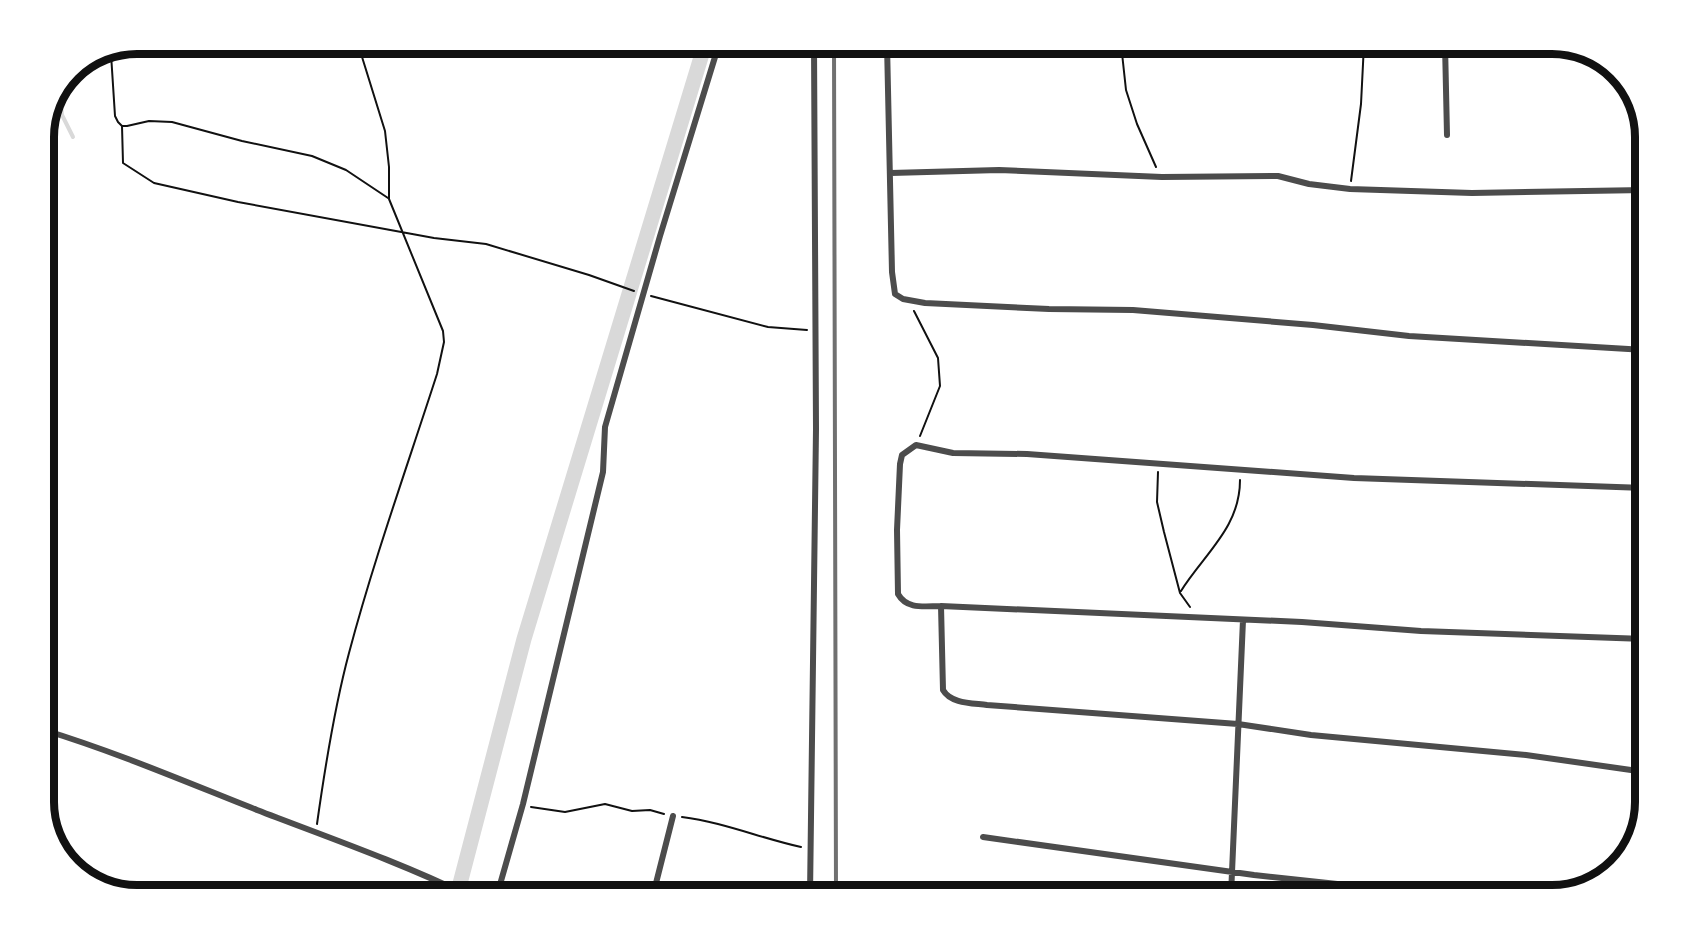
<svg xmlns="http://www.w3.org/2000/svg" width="1689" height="939" font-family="'Varela Round',sans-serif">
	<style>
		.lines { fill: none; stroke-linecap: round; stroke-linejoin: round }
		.stream { stroke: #d9d9d9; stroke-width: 4 }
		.canal { stroke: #d9d9d9; stroke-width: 15 }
		.path { stroke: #111; stroke-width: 2 }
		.minor { stroke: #4c4c4c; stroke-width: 6 }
		.rail { stroke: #707070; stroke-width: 4 }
		.rim { fill: none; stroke: #111; stroke-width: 8 }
	</style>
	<rect width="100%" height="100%" fill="#fff"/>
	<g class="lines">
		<path class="stream" d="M 60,95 L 62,115 L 73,137"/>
		<path class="canal" d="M 457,895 L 524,639 L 705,44"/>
		<path class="path" d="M 1121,44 L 1126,90 L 1137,124 L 1156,167
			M 111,54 L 115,116 L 118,122 L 122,126 L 123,163 L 154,183 L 238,202 L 434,238 L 486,244 L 589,275 L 634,291
			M 122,126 L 127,126 L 149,121 L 172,122 L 242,141 L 312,156 L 346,170 L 388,198
			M 1351,181 L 1361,104 L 1364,44
			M 651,296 L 768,327 L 807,330
			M 914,311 L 938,358 L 940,386 L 920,436
			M 1158,472 L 1157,502 L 1164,532 L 1180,593 L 1190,607
			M 1181,591 C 1204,554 1240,528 1240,480
			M 531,807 L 565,812 L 605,804 L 632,811 L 650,810 L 664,814
			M 682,817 C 723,822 760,838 801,847
			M 317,824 C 325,767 334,709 349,653 C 374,559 407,467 437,374 L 444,342 L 443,331 L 389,199 L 389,167 L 385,131 L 358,44"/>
		<path class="minor" d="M 887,44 L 892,272 L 895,294 L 903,299 L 925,303 L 1049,309 L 1133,310 L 1313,325 L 1409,336 L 1645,350
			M 1445,44 L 1447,135
			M 891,173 L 999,170 L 1162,177 L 1278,176 L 1309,184 L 1350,189 L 1472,193 L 1645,190
			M 1645,488 L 1354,478 L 1027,454 L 953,453 L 916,445 L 902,455 L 900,464 L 897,530 L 898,594 C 907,610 925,606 941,606 L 943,690 C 951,704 973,703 987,705 L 1238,724 L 1311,735 L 1526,755 L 1645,772
			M 941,606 L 1302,622 L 1421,631 L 1645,639
			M 44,730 C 116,752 186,782 257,810 C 327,837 399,862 467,895
			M 983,837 L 1254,875 L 1440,895
			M 497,895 L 523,804 L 603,472 L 605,427 L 660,236 L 719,44
			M 653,895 L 673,816
			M 810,895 L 816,429 L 814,44
			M 1231,895 L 1243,620"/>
		<path class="rail" d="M 834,44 L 836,895"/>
	</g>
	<path d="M0 0H1689V939H0ZM137 54H1552A83 83 0 0 1 1635 137V802A83 83 0 0 1 1552 885H137A83 83 0 0 1 54 802V137A83 83 0 0 1 137 54Z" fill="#fff" fill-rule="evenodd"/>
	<path class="rim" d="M137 54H1552A83 83 0 0 1 1635 137V802A83 83 0 0 1 1552 885H137A83 83 0 0 1 54 802V137A83 83 0 0 1 137 54Z"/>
</svg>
